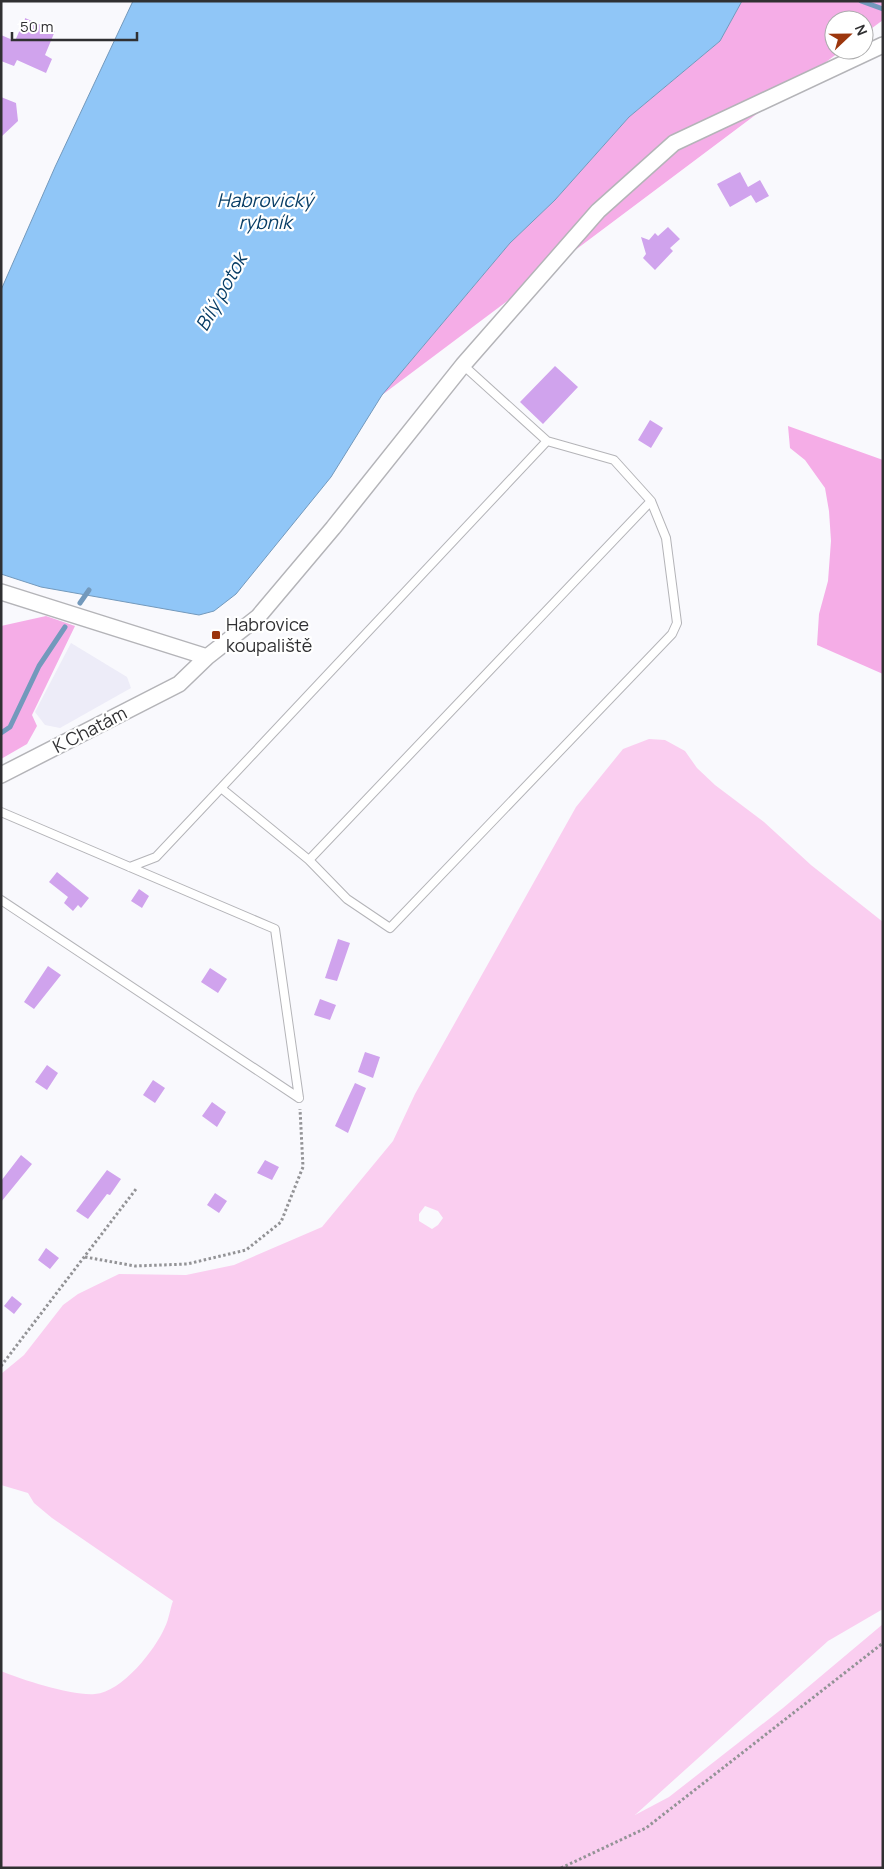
<svg xmlns="http://www.w3.org/2000/svg" width="884" height="1869" font-family="Manrope,sans-serif">
	<style>
		.built { fill: #edecf8 }
		.green { fill: #facef0; fill-rule: evenodd }
		.forest { fill: #f5ade7 }
		.water { fill: #90c6f7; stroke: #7399bc }
		.lines { fill: none; stroke-linecap: round; stroke-linejoin: round }
		.stream { stroke: #7399bc; stroke-width: 5 }
		.building { fill: #d0a3ed }
		.service-casing { stroke: #b4b4b8; stroke-width: 10 }
		.minor-casing { stroke: #b4b4b8; stroke-width: 18 }
		.path { stroke: #939396; stroke-width: 3; stroke-dasharray: 2.5 2.5; stroke-linecap: butt }
		.service { stroke: #fff; stroke-width: 8 }
		.minor { stroke: #fff; stroke-width: 15 }
		.poi-dot { fill: #9c360d; stroke: #fff; stroke-width: 2 }
		.labels { text-anchor: middle; stroke-width: 4.5; stroke-linejoin: round; paint-order: stroke }
		.poi-label { font-size: 18px; fill: #303032; stroke: #fff; text-anchor: start }
		.street-label { font-size: 18px; fill: #303032; stroke: #fff }
		.water-label { font-size: 19px; font-style: italic; fill: #093e66; stroke: #fff }
	</style>
	<rect width="100%" height="100%" fill="#f9f9fd"/>
	<path class="built" d="M 71,643 L 127,677 L 131,688 L 60,728 L 45,725 L 35,712 Z"/>
	<path class="green" d="M 649,739 L 665,740 L 685,751 L 697,768 L 715,785 L 764,822 L 811,865 L 883,922 L 883,1609 L 828,1641 L 635,1815 L 669,1797 L 783,1708 L 883,1624 L 883,1868 L 1,1867 L 1,1671 C 23,1680 72,1696 95,1694 C 122,1692 155,1650 165,1627 C 169,1619 170,1609 173,1601 L 52,1518 L 34,1503 L 28,1493 L 1,1485 L 1,1374 L 24,1355 L 63,1305 L 78,1294 L 119,1274 L 186,1275 L 234,1265 L 322,1227 L 393,1141 L 415,1094 L 576,807 L 623,749 ZM 425,1206 L 438,1211 L 443,1218 L 438,1225 L 432,1229 L 419,1221 L 419,1214 Z"/>
	<path class="forest" d="M 742,1 L 883,1 L 883,20 L 864,34 L 864,20 L 834,20 L 834,50 L 842,50 L 382,395 L 510,243 L 555,200 L 629,117 L 720,41 Z
		M 788,426 L 883,460 L 883,674 L 817,645 L 819,614 L 828,581 L 831,541 L 829,511 L 825,488 L 805,460 L 790,448 Z
		M 46,616 L 75,626 L 32,715 L 37,726 L 27,744 L 1,759 L 1,626 Z"/>
	<path class="water" d="M 133,1 L 742,1 L 720,41 L 629,117 L 555,200 L 510,243 L 382,395 L 331,477 L 236,594 L 214,611 L 199,615 L 41,587 L 1,574 L 1,290 L 55,167 Z"/>
	<g class="lines">
		<path class="stream" d="M 861,1 L 883,9
			M 80,603 L 89,590
			M 1,733 L 10,727 L 39,666 L 65,627"/>
	</g>
	<path class="building" d="M 25,18 L 55,31 L 45,55 L 52,59 L 46,73 L 17,60 L 14,66 L 1,61 L 1,35 L 15,41 Z
		M 1,97 L 16,103 L 18,121 L 1,137 Z
		M 740,172 L 748,187 L 760,180 L 769,196 L 756,203 L 751,195 L 730,207 L 717,184 Z
		M 668,227 L 680,239 L 670,248 L 673,251 L 655,270 L 643,258 L 646,254 L 641,237 L 649,240 L 655,233 L 658,236 Z
		M 555,366 L 578,387 L 543,424 L 520,402 Z
		M 650,420 L 663,428 L 651,448 L 638,440 Z
		M 57,872 L 89,898 L 81,908 L 78,905 L 73,911 L 64,903 L 68,897 L 49,882 Z
		M 139,889 L 149,896 L 142,908 L 131,901 Z
		M 338,939 L 350,943 L 337,981 L 325,978 Z
		M 48,966 L 61,975 L 34,1009 L 24,1002 Z
		M 210,968 L 227,979 L 218,993 L 201,982 Z
		M 320,999 L 336,1005 L 330,1020 L 314,1015 Z
		M 365,1052 L 380,1057 L 373,1078 L 358,1072 Z
		M 47,1065 L 58,1073 L 47,1090 L 35,1082 Z
		M 153,1080 L 165,1088 L 155,1103 L 143,1095 Z
		M 355,1083 L 366,1088 L 348,1133 L 335,1126 Z
		M 212,1102 L 226,1112 L 217,1127 L 202,1116 Z
		M 21,1155 L 32,1164 L 1,1202 L 1,1181 Z
		M 265,1160 L 279,1167 L 272,1180 L 257,1173 Z
		M 107,1170 L 121,1179 L 110,1195 L 107,1194 L 88,1219 L 76,1211 Z
		M 215,1193 L 227,1201 L 219,1213 L 207,1205 Z
		M 46,1248 L 59,1258 L 50,1269 L 38,1260 Z
		M 12,1296 L 22,1304 L 14,1314 L 4,1306 Z"/>
	<g class="lines">
		<defs>
			<path id="service" d="M 221,788 L 547,441
				M 1,812 L 275,929 L 299,1098
				M 309,860 L 651,501
				M 130,867 L 156,857 L 221,788 L 309,860 L 347,899 L 390,928 L 672,634 L 677,623 L 666,538 L 651,501 L 614,460 L 547,441 L 463,365
				M 1,900 L 299,1098"/>
			<path id="minor" d="M 1,592 L 207,657
				M 1,775 L 179,684 L 207,657 L 258,617 L 333,528 L 463,365 L 598,211 L 674,143 L 883,45"/>
		</defs>
		<use href="#service" class="service-casing"/>
		<use href="#minor" class="minor-casing"/>
		<path class="path" d="M 85,1257 L 135,1266 L 187,1264 L 246,1250 L 281,1222 L 303,1167 L 300,1109
			M 1,1366 L 136,1189
			M 561,1868 L 646,1828 L 883,1643"/>
		<use href="#service" class="service"/>
		<use href="#minor" class="minor"/>
	</g>
	<rect class="poi-dot" x="211" y="630" width="10" height="10" rx="2.5"/>
	<g class="labels">
		<g class="poi-label">
			<text x="226" y="631">Habrovice<tspan x="226" dy="21">koupaliště</tspan></text>
		</g>
		<g class="street-label">
			<text transform="translate(90 730) rotate(-27)" y="6">K Chatám</text>
		</g>
		<g class="water-label">
			<text x="265" y="207">Habrovický<tspan x="265" dy="22">rybník</tspan></text>
			<text transform="translate(221 292) rotate(-61)" y="7">Bílý potok</text>
		</g>
	</g>
	<rect width="884" height="1869" fill="none" stroke="#303032" stroke-width="5"/>
	<g transform="translate(849 35) rotate(68)"><circle r="24" fill="#ffffff" stroke="#acacad"/>
	<path d="M0-4L9 19L0 12L-9 19Z" fill="#9c360d"/>
	<text y="-8" font-size="14" font-weight="bold" text-anchor="middle" fill="#303032">N</text>
	</g>
	<path d="M12 32v8h125v-8" fill="none" stroke="#303032" stroke-width="2.5"/>
	<text x="20" y="32" font-size="15" fill="#303032" stroke="#ffffff" stroke-width="4" paint-order="stroke">50 m</text>
</svg>
